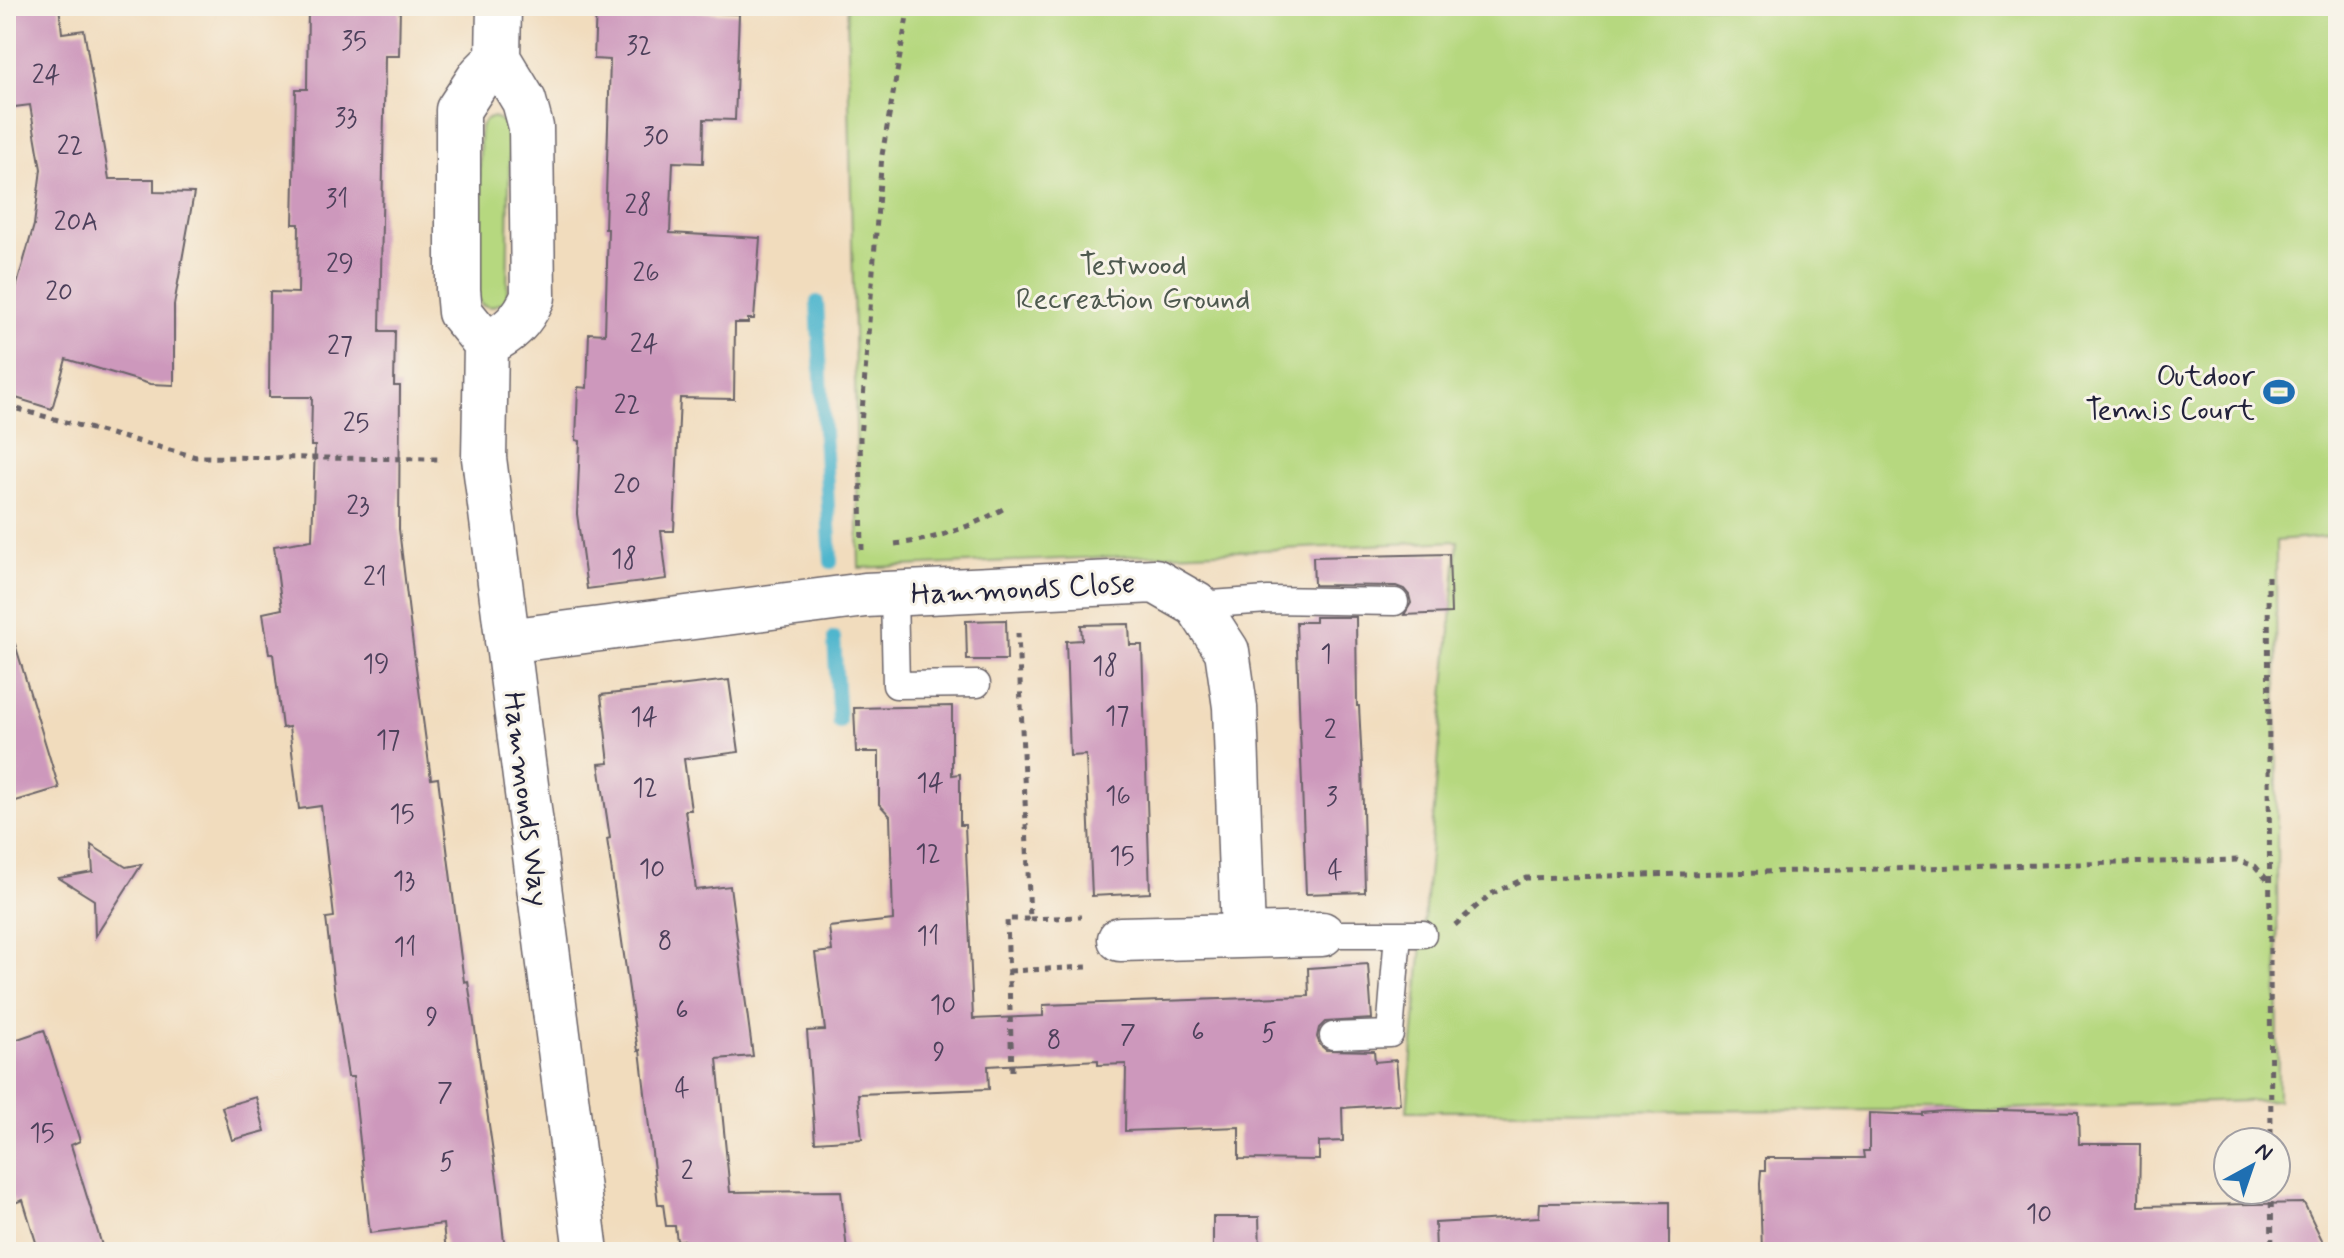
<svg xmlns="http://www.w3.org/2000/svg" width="2344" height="1258" font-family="Mynerve,sans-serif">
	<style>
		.green { fill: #b6d87f; stroke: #6c7d5d; stroke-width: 2 }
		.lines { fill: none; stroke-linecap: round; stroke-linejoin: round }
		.stream { stroke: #4fb6cd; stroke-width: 14 }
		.building { fill: #cd98bc }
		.service-casing { stroke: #6a6368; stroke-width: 29 }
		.minor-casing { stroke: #6a6368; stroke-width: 47 }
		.path { stroke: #6a6368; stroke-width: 5; stroke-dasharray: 6 6; stroke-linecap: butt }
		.service { stroke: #fff; stroke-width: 26 }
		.minor { stroke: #fff; stroke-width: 44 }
		.labels { text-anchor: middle; stroke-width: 6; stroke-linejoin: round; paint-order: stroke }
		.number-label { font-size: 26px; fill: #4d405b }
		.park-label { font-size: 30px; fill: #4e594f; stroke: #f7f3e8 }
		.poi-label { font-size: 30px; fill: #22223b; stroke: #f7f3e8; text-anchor: end }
		.street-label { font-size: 30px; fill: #22223b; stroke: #f7f3e8 }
	</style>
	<rect width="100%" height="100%" fill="#f7f3e8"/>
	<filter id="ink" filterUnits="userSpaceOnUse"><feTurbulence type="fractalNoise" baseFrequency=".0125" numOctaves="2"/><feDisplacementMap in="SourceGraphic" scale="16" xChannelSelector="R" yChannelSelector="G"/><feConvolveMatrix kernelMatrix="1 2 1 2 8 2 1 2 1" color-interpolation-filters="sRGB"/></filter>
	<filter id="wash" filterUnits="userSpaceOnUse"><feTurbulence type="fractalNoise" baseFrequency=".006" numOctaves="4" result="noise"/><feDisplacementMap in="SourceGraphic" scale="32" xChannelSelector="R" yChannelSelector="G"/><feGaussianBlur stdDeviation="1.8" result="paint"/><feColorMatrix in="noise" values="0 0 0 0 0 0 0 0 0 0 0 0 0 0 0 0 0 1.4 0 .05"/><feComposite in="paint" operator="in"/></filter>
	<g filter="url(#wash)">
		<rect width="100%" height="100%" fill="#f1dcbd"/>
		<path class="green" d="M 847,6 L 2338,6 L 2338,536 L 2276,541 L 2278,1100 L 1971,1110 L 1407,1111 L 1458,541 L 859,568 Z
			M 494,117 L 507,126 L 510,136 L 507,294 L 505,301 L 491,307 L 482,305 L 478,298 L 480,128 L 485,120 Z"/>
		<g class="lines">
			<path class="stream" d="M 817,302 L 831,562
				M 834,638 L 839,722"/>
		</g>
		<g id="blocks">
			<path class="building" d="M 6,6 L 59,6 L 62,33 L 84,30 L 109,179 L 154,179 L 154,192 L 194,193 L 174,305 L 174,385 L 150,384 L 66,359 L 52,409 L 6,395 L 6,323 L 34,225 L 41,169 L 30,105 L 6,108 Z
				M 308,6 L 400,6 L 399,56 L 385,56 L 380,331 L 395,331 L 394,386 L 400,386 L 399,529 L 411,630 L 431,779 L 438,778 L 464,982 L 468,981 L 499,1193 L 505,1252 L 446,1252 L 443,1224 L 370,1233 L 353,1077 L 348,1077 L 334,986 L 326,918 L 334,917 L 321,806 L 299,809 L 289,727 L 282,728 L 273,654 L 269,654 L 263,613 L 282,609 L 274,546 L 312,540 L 315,446 L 311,446 L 312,397 L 269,397 L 270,292 L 298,293 L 299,224 L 293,224 L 296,89 L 307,89 Z
				M 596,6 L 675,6 L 675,11 L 739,14 L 735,120 L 704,119 L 703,163 L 673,162 L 670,233 L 760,238 L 754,319 L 748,319 L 748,323 L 735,323 L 734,399 L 680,398 L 674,531 L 661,531 L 667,579 L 587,589 L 577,514 L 580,441 L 576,440 L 578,387 L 587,388 L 589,333 L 605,334 L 608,229 L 605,229 L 610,60 L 594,59 Z
				M 1449,554 L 1451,613 L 1404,615 L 1411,603 L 1409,595 L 1404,589 L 1396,586 L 1314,585 L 1313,557 Z
				M 1315,617 L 1356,617 L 1357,706 L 1359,706 L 1362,765 L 1365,892 L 1306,894 L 1296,622 L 1315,622 Z
				M 1006,620 L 1007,660 L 967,660 L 966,621 Z
				M 1129,624 L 1130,645 L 1142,645 L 1150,893 L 1092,896 L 1086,755 L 1070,756 L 1066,641 L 1082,640 L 1081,625 Z
				M 15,644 L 59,788 L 6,804 L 6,645 Z
				M 729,680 L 739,752 L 684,759 L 691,810 L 685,810 L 696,890 L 730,886 L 753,1056 L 717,1059 L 730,1192 L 841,1191 L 847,1252 L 683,1252 L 683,1240 L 677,1241 L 675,1226 L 666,1226 L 663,1204 L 658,1204 L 640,1050 L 638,1051 L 607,839 L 610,838 L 599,764 L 609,763 L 601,695 Z
				M 952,706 L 952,775 L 960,774 L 960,825 L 965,825 L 973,1019 L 1043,1016 L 1043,1005 L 1309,996 L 1308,968 L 1368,964 L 1372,1019 L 1325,1022 L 1319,1028 L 1317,1037 L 1320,1045 L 1326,1050 L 1374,1051 L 1375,1062 L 1396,1060 L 1400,1104 L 1342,1108 L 1343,1141 L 1319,1142 L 1319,1160 L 1239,1159 L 1239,1127 L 1125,1131 L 1126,1064 L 1098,1065 L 1098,1060 L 988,1066 L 989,1089 L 858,1094 L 862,1139 L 815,1142 L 807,1031 L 825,1030 L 815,953 L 832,951 L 829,927 L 893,920 L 890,816 L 879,804 L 879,752 L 856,752 L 854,708 Z
				M 91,845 L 126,867 L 142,864 L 95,937 L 94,900 L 59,878 L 93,872 Z
				M 44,1030 L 80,1141 L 71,1145 L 104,1252 L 39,1252 L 23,1200 L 14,1203 L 6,1179 L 6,1043 Z
				M 256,1097 L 265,1131 L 232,1140 L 222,1107 Z
				M 1998,1110 L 2078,1112 L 2079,1144 L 2140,1144 L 2139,1206 L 2304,1203 L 2328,1252 L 1762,1252 L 1760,1183 L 1761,1171 L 1765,1171 L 1765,1158 L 1864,1158 L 1863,1151 L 1869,1151 L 1869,1113 L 1923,1115 L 1923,1113 L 1944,1111 L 1998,1112 Z
				M 1669,1202 L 1669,1252 L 1436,1252 L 1435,1223 L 1539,1217 L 1540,1203 Z
				M 1213,1217 L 1259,1217 L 1260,1252 L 1213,1252 Z"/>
		</g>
	</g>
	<g filter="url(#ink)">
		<use href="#blocks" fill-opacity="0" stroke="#6a6368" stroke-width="2"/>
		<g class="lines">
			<defs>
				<path id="service" d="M 894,594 L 896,685 L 977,684
					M 1197,605 L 1268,600 L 1395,602
					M 1322,934 L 1423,934
					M 1333,1036 L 1390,1034 L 1398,934"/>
				<path id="minor" d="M 498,58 L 481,75 L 458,110 L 458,290 L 460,312 L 486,344 L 484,458 L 586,1252
					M 486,344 C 510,333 522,321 533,297 L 531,127 L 524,101 L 498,58 L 499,6
					M 507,641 L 865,595 L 1155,581 L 1197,605 L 1227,651 L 1235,707 L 1243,934
					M 1120,939 L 1322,934"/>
			</defs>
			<use href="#service" class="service-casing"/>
			<use href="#minor" class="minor-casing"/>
			<path class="path" d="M 6,406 L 196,457 L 438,459
				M 895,544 C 935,540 968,528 1003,509
				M 862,550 L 860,438 L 882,155 L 909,6
				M 2268,576 L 2271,1142
				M 1030,919 L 1081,917
				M 1455,925 L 1491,894 L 1526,878 L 2237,860 L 2255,866 L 2270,883
				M 1009,971 L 1087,967
				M 1012,1071 L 1007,919 L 1030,919 L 1018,633
				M 2271,1190 L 2272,1252"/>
			<use href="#service" class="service"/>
			<use href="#minor" class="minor"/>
		</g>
	</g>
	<defs>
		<symbol id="stadium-bare" viewBox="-9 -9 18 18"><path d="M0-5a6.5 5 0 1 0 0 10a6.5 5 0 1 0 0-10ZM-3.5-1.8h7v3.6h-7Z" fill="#1f6fb2" stroke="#f7f3e8" stroke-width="2.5" paint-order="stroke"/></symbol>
	</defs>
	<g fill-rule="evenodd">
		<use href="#stadium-bare" x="2257" y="370" width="44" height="44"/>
	</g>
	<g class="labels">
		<g class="number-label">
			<text x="354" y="49">35</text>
			<text x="639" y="54">32</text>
			<text x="46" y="83">24</text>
			<text x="346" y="126">33</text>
			<text x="656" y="145">30</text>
			<text x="70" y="154">22</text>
			<text x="337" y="207">31</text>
			<text x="638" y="213">28</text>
			<text x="76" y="230">20A</text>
			<text x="340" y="272">29</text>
			<text x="646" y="281">26</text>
			<text x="59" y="300">20</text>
			<text x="644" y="352">24</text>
			<text x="340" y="354">27</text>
			<text x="627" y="413">22</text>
			<text x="356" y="431">25</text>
			<text x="627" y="493">20</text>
			<text x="358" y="514">23</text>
			<text x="624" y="567">18</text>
			<text x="375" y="585">21</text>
			<text x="1326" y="662">1</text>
			<text x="376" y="672">19</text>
			<text x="1105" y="674">18</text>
			<text x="1117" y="724">17</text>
			<text x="644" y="725">14</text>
			<text x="1330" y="738">2</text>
			<text x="388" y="748">17</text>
			<text x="930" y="791">14</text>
			<text x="645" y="796">12</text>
			<text x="1118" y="804">16</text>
			<text x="1332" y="805">3</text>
			<text x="402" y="822">15</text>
			<text x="928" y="862">12</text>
			<text x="1122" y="864">15</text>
			<text x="652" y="877">10</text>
			<text x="1335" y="879">4</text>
			<text x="404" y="889">13</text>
			<text x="928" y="944">11</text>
			<text x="665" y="949">8</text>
			<text x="405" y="955">11</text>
			<text x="943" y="1013">10</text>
			<text x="682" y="1018">6</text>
			<text x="432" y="1025">9</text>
			<text x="1198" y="1040">6</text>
			<text x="1269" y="1041">5</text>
			<text x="1128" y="1043">7</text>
			<text x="1054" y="1048">8</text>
			<text x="939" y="1060">9</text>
			<text x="682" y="1097">4</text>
			<text x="445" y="1101">7</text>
			<text x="42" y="1141">15</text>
			<text x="447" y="1170">5</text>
			<text x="687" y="1179">2</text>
			<text x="2039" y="1222">10</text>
		</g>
		<g class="park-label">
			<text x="1133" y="274">Testwood<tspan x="1133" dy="34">Recreation Ground</tspan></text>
		</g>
		<g class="poi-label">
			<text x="2255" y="385">Outdoor<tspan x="2255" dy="34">Tennis Court</tspan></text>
		</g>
		<g class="street-label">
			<text transform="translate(1023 588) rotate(-3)" y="10">Hammonds Close</text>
			<text transform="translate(527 799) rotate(83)" y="10">Hammonds Way</text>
		</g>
	</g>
	<rect width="2344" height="1258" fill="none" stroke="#f7f3e8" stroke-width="32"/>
	<g transform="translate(2252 1166) rotate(40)"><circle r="38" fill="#f7f3e8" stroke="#a29fa3" stroke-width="2"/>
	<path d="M0-6L14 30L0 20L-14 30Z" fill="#1f6fb2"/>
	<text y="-12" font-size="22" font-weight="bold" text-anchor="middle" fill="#22223b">N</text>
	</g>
</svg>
